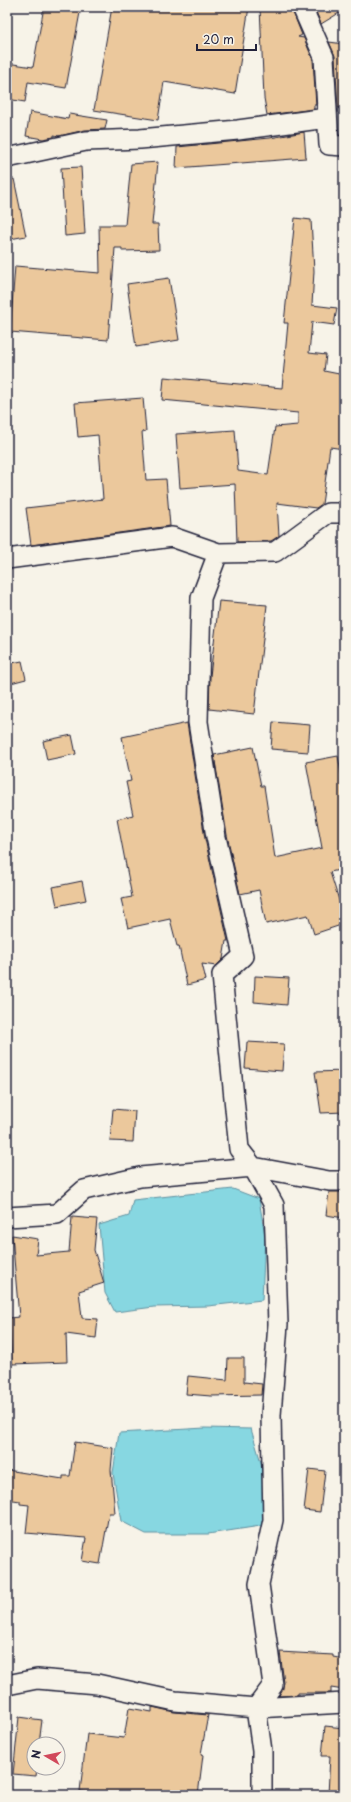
<svg xmlns="http://www.w3.org/2000/svg" width="351" height="1802" font-family="'Playpen Sans',sans-serif">
	<style>
		.water { fill: #87d7e1; stroke: #5f8f9f }
		.building { fill: #ebc89c; stroke: #22223b }
		.lines { fill: none; stroke-linecap: round; stroke-linejoin: round }
		.minor-casing { stroke: #22223b; stroke-width: 22 }
		.minor { stroke: #f7f3e8; stroke-width: 19 }
	</style>
	<rect width="100%" height="100%" fill="#f7f3e8"/>
	<filter id="ink" filterUnits="userSpaceOnUse"><feTurbulence type="fractalNoise" baseFrequency=".025" numOctaves="2"/><feDisplacementMap in="SourceGraphic" scale="8" xChannelSelector="R" yChannelSelector="G"/><feConvolveMatrix kernelMatrix="1 2 1 2 8 2 1 2 1" color-interpolation-filters="sRGB"/></filter>
	<g filter="url(#ink)">
		<path class="water" d="M 233,1189 L 259,1199 L 265,1236 L 262,1300 L 208,1306 L 154,1307 L 115,1312 L 105,1293 L 99,1225 L 129,1216 L 133,1200 Z
			M 205,1428 L 251,1429 L 263,1469 L 267,1525 L 208,1534 L 146,1534 L 121,1521 L 113,1473 L 119,1433 Z"/>
		<path class="building" d="M 44,7 L 81,7 L 66,88 L 28,82 L 25,102 L 7,99 L 7,63 L 33,67 Z
			M 112,7 L 249,7 L 235,94 L 164,82 L 158,120 L 94,110 Z
			M 260,7 L 291,7 L 302,35 L 298,37 L 304,38 L 313,60 L 316,105 L 314,105 L 314,109 L 267,115 L 264,98 Z
			M 314,7 L 344,7 L 344,10 L 321,24 Z
			M 329,42 L 344,44 L 344,109 L 338,108 L 335,56 Z
			M 30,112 L 68,119 L 69,114 L 107,120 L 105,129 L 85,130 L 59,136 L 54,135 L 54,137 L 43,139 L 26,136 Z
			M 304,132 L 306,158 L 176,168 L 177,147 L 270,138 Z
			M 158,162 L 152,224 L 158,224 L 159,250 L 122,251 L 122,248 L 115,248 L 108,340 L 10,332 L 15,266 L 100,273 L 99,225 L 125,225 L 131,164 Z
			M 81,167 L 85,234 L 65,236 L 61,168 Z
			M 14,179 L 26,236 L 10,239 L 7,226 L 7,180 Z
			M 295,218 L 311,220 L 314,271 L 312,305 L 337,308 L 334,325 L 312,322 L 309,353 L 326,355 L 324,371 L 344,375 L 344,449 L 330,447 L 322,504 L 316,508 L 277,503 L 279,536 L 271,541 L 237,542 L 235,484 L 180,488 L 176,434 L 235,430 L 238,471 L 268,475 L 275,427 L 298,425 L 298,413 L 162,400 L 164,377 L 282,388 L 288,323 L 284,323 Z
			M 169,278 L 179,340 L 136,347 L 127,284 Z
			M 143,398 L 146,431 L 142,432 L 146,480 L 166,479 L 170,526 L 31,545 L 26,508 L 103,499 L 98,435 L 78,437 L 75,403 Z
			M 219,601 L 267,605 L 254,714 L 209,709 L 210,676 Z
			M 22,661 L 26,679 L 7,684 L 7,664 Z
			M 273,722 L 310,725 L 308,752 L 271,749 Z
			M 187,723 L 205,839 L 228,941 L 226,941 L 223,959 L 216,966 L 202,964 L 206,980 L 187,985 L 179,946 L 177,946 L 170,919 L 128,928 L 121,899 L 132,897 L 117,819 L 133,815 L 126,782 L 131,781 L 122,737 Z
			M 72,735 L 76,754 L 47,760 L 43,741 Z
			M 253,747 L 261,786 L 264,786 L 275,858 L 322,848 L 306,762 L 338,756 L 344,789 L 344,869 L 330,872 L 344,916 L 344,924 L 314,934 L 308,915 L 266,924 L 259,890 L 240,894 L 227,835 L 214,755 Z
			M 82,881 L 86,900 L 57,906 L 53,887 Z
			M 255,976 L 289,978 L 287,1005 L 254,1002 Z
			M 247,1042 L 284,1044 L 282,1071 L 245,1068 Z
			M 344,1071 L 344,1112 L 321,1113 L 315,1072 Z
			M 113,1109 L 135,1111 L 133,1142 L 110,1141 Z
			M 329,1192 L 344,1192 L 344,1218 L 326,1215 Z
			M 72,1217 L 97,1219 L 94,1250 L 104,1283 L 79,1291 L 82,1318 L 98,1319 L 96,1338 L 66,1334 L 67,1362 L 12,1364 L 9,1318 L 19,1317 L 12,1235 L 38,1239 L 36,1255 L 69,1252 Z
			M 228,1358 L 244,1358 L 244,1382 L 262,1384 L 261,1395 L 211,1396 L 186,1394 L 188,1376 L 227,1380 Z
			M 75,1442 L 113,1448 L 111,1470 L 115,1513 L 109,1513 L 100,1564 L 82,1561 L 86,1538 L 26,1533 L 29,1505 L 20,1504 L 20,1501 L 7,1499 L 7,1470 L 63,1479 L 63,1476 L 70,1476 Z
			M 309,1469 L 325,1471 L 320,1512 L 304,1510 Z
			M 280,1652 L 333,1655 L 333,1657 L 344,1659 L 344,1690 L 331,1688 L 331,1693 L 298,1693 L 298,1695 L 279,1696 L 284,1683 Z
			M 152,1707 L 174,1712 L 208,1715 L 201,1754 L 203,1755 L 198,1795 L 117,1795 L 80,1791 L 87,1734 L 124,1738 L 129,1708 L 152,1712 Z
			M 19,1717 L 42,1720 L 39,1744 L 34,1744 L 34,1768 L 37,1768 L 36,1776 L 13,1774 Z
			M 325,1726 L 344,1728 L 344,1795 L 328,1795 L 330,1756 L 322,1756 Z"/>
		<g class="lines">
			<defs>
				<path id="minor" d="M 302,7 L 324,57 L 329,145 L 344,146
					M 7,158 L 86,141 L 140,139 L 238,130 L 327,118
					M 218,553 L 201,598 L 198,722 L 216,837 L 243,956 L 222,975 L 239,1149 L 253,1167 L 274,1205 L 278,1324 L 271,1415 L 273,1520 L 259,1584 L 273,1685 L 256,1708 L 262,1751 L 262,1795
					M 7,559 L 172,537 L 218,553 L 275,552 L 328,513 L 344,513
					M 7,1217 L 57,1214 L 84,1190 L 140,1177 L 253,1167 L 329,1181 L 344,1181
					M 7,1685 L 37,1679 L 97,1684 L 175,1701 L 256,1708 L 344,1703"/>
			</defs>
			<use href="#minor" class="minor-casing"/>
			<use href="#minor" class="minor"/>
		</g>
	</g>
	<rect width="351" height="1802" fill="none" stroke="#f7f3e8" stroke-width="24"/>
	<rect x="12" y="12" width="327" height="1778" fill="none" stroke="#22223b" stroke-width="1.5" filter="url(#ink)"/>
	<g transform="translate(46 1756) rotate(279)"><circle r="19" fill="#f7f3e8" stroke="#a29fa3"/>
	<path d="M0-3L7 15L0 10L-7 15Z" fill="#d1495b"/>
	<text y="-6" font-size="11" font-weight="bold" text-anchor="middle" fill="#22223b">N</text>
	</g>
	<path d="M197 44v6h59v-6" fill="none" stroke="#22223b" stroke-width="2"/>
	<text x="203" y="44" font-size="12" fill="#22223b" stroke="#f7f3e8" stroke-width="3" paint-order="stroke">20 m</text>
</svg>
